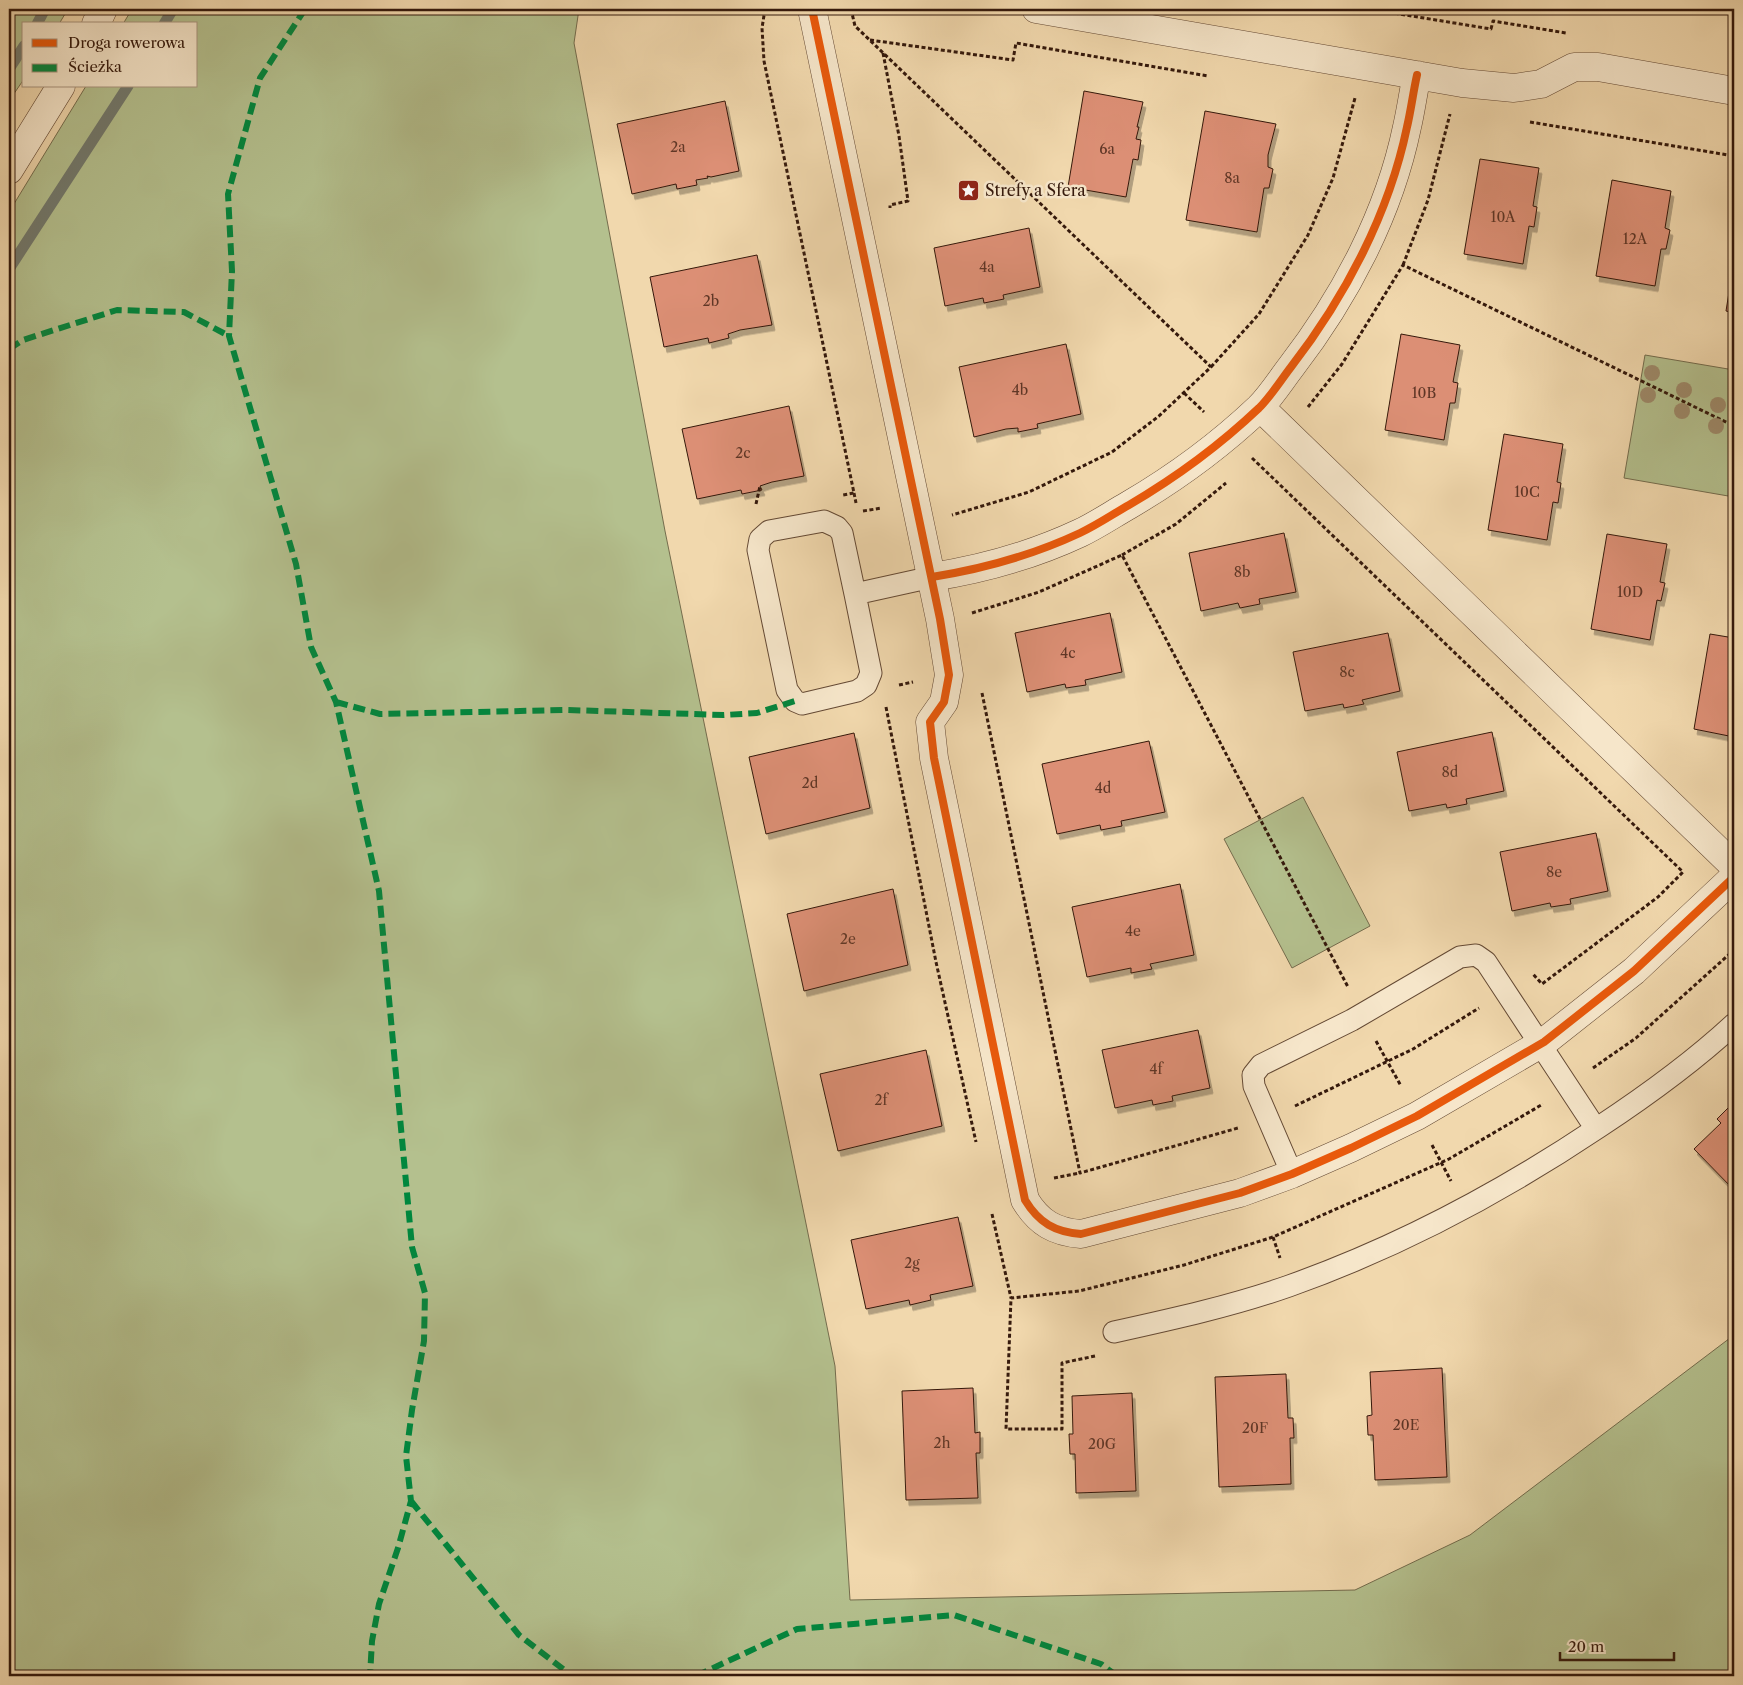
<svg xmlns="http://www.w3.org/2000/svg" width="1743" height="1685" font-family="'Libre Caslon Text',serif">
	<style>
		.green { fill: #b4c08e; stroke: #746c4d }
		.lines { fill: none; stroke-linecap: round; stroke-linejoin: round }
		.stream { stroke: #72796d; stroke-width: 11 }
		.building { fill: #dc8f75; stroke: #35190c; filter: url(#shadow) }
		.service-casing { stroke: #644934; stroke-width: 23 }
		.minor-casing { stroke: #644934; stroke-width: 29 }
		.tertiary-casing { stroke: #644934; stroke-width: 29 }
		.path { stroke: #35190c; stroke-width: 3; stroke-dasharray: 4 2.5; stroke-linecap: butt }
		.service { stroke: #f6e6ca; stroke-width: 21 }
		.minor { stroke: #f6e6ca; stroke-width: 28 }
		.tertiary { stroke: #f6e6ca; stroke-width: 28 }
		.quiet { stroke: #00873e; stroke-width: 6; stroke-dasharray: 12 6; stroke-linecap: butt }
		.cycleway-casing { stroke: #f6e6ca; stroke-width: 11 }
		.cycleway { stroke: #e8590c; stroke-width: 8 }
		.tree { fill: #9e8a6a }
		.labels { text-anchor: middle; stroke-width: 5; stroke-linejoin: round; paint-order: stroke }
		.number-label { font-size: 14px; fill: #5f3626 }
		.poi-label { font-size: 16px; fill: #35190c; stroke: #f6e6ca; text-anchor: start }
	</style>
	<defs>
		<filter id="shadow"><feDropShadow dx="3" dy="5.5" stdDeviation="0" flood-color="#0004"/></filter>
	</defs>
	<rect width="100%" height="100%" fill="#f1d8ad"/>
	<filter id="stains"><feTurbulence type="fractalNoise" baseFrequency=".004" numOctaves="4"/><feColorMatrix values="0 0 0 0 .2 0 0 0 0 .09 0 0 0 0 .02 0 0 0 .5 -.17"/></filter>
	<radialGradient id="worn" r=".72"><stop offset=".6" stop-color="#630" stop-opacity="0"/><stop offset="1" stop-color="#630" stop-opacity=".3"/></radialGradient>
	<path class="green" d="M 9,9 L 68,9 L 59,24 L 24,24 L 24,79 L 9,101 Z
		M 132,9 L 579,9 L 574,43 L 665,531 L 835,1366 L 850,1600 L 1355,1590 L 1470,1535 L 1734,1335 L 1734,1676 L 9,1676 L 9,212 L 86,86 L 196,86 L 196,24 L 123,24 Z
		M 1645,355 L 1734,370 L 1734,497 L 1624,478 Z
		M 1303,797 L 1370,926 L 1292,968 L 1224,839 Z"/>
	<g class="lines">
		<path class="stream" d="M 37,24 L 45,9
			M 164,24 L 173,9
			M 9,69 L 24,46
			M 9,269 L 128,86"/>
	</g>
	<path class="building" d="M 1084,91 L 1143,102 L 1137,127 L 1139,127 L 1136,139 L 1141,140 L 1138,160 L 1133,159 L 1126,197 L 1068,187 Z
		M 725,101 L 739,171 L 711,177 L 707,176 L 708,178 L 696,180 L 697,185 L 677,189 L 676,184 L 632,194 L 617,124 Z
		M 1205,111 L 1276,124 L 1268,155 L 1268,167 L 1273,169 L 1269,188 L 1264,188 L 1257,232 L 1186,220 Z
		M 1480,159 L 1539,168 L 1533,206 L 1537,207 L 1534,227 L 1529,226 L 1523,264 L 1464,254 Z
		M 1612,180 L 1671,191 L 1665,228 L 1670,230 L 1666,249 L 1661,249 L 1655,286 L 1596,276 Z
		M 1029,228 L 1040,287 L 1003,295 L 1004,299 L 984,303 L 983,298 L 945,306 L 934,248 Z
		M 757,255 L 772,325 L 740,330 L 728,334 L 729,338 L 709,343 L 708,338 L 664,347 L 650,277 Z
		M 1734,261 L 1734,313 L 1726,311 Z
		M 1401,334 L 1460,345 L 1453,382 L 1458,383 L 1455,403 L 1450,403 L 1444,440 L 1385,430 Z
		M 1066,344 L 1081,414 L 1037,424 L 1038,428 L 1018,432 L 1018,428 L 1006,429 L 974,437 L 959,367 Z
		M 789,406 L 804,476 L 772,482 L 760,486 L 762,490 L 742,494 L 741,490 L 697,499 L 682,429 Z
		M 1504,434 L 1563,444 L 1557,482 L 1561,483 L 1558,503 L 1553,502 L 1547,540 L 1488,530 Z
		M 1284,533 L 1296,592 L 1259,599 L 1260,604 L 1240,608 L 1238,603 L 1201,611 L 1189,553 Z
		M 1607,534 L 1667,544 L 1660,582 L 1665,583 L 1661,601 L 1657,600 L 1650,640 L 1591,629 Z
		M 1110,613 L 1122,672 L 1085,680 L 1086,685 L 1066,688 L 1065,684 L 1027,692 L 1015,633 Z
		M 1388,633 L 1400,691 L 1362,700 L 1364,704 L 1344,708 L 1343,704 L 1305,711 L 1293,652 Z
		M 1710,634 L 1734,638 L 1734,737 L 1694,729 Z
		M 1492,732 L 1504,791 L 1466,799 L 1467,804 L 1447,808 L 1446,804 L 1409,811 L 1397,752 Z
		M 854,733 L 870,808 L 766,834 L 749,757 Z
		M 1149,741 L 1165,812 L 1121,821 L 1122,826 L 1101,830 L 1100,825 L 1057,834 L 1042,764 Z
		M 1596,833 L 1608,891 L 1570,899 L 1571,904 L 1551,907 L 1550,903 L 1512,911 L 1500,852 Z
		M 1180,884 L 1194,955 L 1150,964 L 1152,969 L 1131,973 L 1131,968 L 1087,977 L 1072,907 Z
		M 893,889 L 908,965 L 804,991 L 787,914 Z
		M 1198,1030 L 1210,1088 L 1172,1096 L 1173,1101 L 1153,1105 L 1152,1100 L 1115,1108 L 1102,1050 Z
		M 926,1050 L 942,1126 L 838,1151 L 820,1074 Z
		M 1731,1105 L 1734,1108 L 1734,1190 L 1694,1149 L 1721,1123 L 1717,1119 Z
		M 958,1217 L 973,1286 L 930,1295 L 931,1300 L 910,1305 L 909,1300 L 866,1309 L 851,1240 Z
		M 1442,1368 L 1447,1477 L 1375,1480 L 1373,1435 L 1368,1435 L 1367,1416 L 1372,1415 L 1370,1372 Z
		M 1286,1374 L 1288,1418 L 1293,1418 L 1294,1438 L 1290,1438 L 1291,1484 L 1219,1487 L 1215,1377 Z
		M 973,1388 L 975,1433 L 980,1432 L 980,1453 L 976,1453 L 978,1498 L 906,1500 L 902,1391 Z
		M 1132,1393 L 1136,1491 L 1076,1493 L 1075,1454 L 1070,1454 L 1069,1434 L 1073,1434 L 1072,1396 Z"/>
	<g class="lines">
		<defs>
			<path id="service" d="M 855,594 L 871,673 L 866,685 L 857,691 L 802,704 L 795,701 L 787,690 L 758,550 L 760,539 L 769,531 L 824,521 L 837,527 L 842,533 L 855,594 L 932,577
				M 1292,1174 L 1254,1086 L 1253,1075 L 1261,1065 L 1352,1020 L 1460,957 L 1476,955 L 1486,962 L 1596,1129
				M 1114,1332 C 1173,1319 1232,1306 1289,1286 C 1399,1247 1502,1192 1599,1127 C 1646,1096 1693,1062 1734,1024"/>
			<path id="minor" d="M 812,9 L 940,619 L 949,675 L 944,702 L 930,722 L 934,758 L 1025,1200 C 1039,1223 1055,1232 1081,1234 L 1240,1193 L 1292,1174 L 1351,1148 L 1417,1116 L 1544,1042 L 1634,971 L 1734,877
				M 1036,9 L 1462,83 L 1514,88 L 1541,84 L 1574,67 L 1598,67 L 1734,91
				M 1260,407 L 1734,866
				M 932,577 C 983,569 1033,555 1080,533 C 1097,525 1113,514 1129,505 C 1175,478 1220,445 1259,408 C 1271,396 1281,380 1291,367 C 1345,297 1389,214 1407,127 C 1411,110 1413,93 1417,75"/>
			<path id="tertiary" d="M 96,24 L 103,9
				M 9,170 L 61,86"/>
		</defs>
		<use href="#service" class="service-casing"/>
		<use href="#minor" class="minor-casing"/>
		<use href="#tertiary" class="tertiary-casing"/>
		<path class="path" d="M 765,9 L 762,28 L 764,61 L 854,493 L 843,495
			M 851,9 L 855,26 L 1211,367 L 1159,416 L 1112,452 L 1029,492 L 952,515
			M 1369,9 L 1491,29 L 1493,21 L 1566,33
			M 870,40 L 1013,60 L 1016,43 L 1208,76
			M 883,53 L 899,136 L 908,201 L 890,205 L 890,208
			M 1530,122 L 1734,156
			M 1403,265 L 1428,200 L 1450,114
			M 1211,367 L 1259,314 L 1308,235 L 1333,178 L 1355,98
			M 1184,393 L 1204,412
			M 1308,407 L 1342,364 L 1403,265 L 1734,426
			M 1252,458 L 1683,872 L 1658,897 L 1542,984 L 1533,974
			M 854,493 L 856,503
			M 756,504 L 760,486
			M 863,511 L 882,508
			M 1122,555 L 1176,524 L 1226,483
			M 972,613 L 1039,592 L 1122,555 L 1348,987
			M 899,685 L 913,682
			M 982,693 L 1080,1173 L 1238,1128
			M 886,707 L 936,962 L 976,1142
			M 1376,1041 L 1401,1086
			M 1593,1068 L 1636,1038 L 1734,950
			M 1295,1106 L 1413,1049 L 1479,1008
			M 1432,1145 L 1451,1181
			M 1054,1178 L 1080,1173
			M 992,1214 L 1011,1298
			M 1273,1237 L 1280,1258
			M 1095,1356 L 1062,1363 L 1062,1429 L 1006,1429 L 1011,1298 L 1079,1291 L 1184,1265 L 1273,1237 L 1449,1159 L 1543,1104"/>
		<use href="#service" class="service"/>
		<use href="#minor" class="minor"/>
		<use href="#tertiary" class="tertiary"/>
		<path class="quiet" d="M 305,9 L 260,78 L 228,194 L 232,271 L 229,336 L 296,564 L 311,647 L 336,702 L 379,891 L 412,1247 L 425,1293 L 424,1341 L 412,1410 L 406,1456 L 411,1501 L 398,1548 L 379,1604 L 372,1641 L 370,1676
			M 9,349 L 23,340 L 117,310 L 184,312 L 229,336
			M 336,702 L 380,714 L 567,710 L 724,715 L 757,713 L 795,701
			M 411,1501 L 519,1635 L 572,1676
			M 696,1676 L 797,1629 L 954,1615 L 1101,1664 L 1117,1676"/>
		<defs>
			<path id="cycleway" d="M 812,9 L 940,619 L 949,675 L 944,702 L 930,722 L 934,758 L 1025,1200 C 1039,1223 1055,1232 1081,1234 L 1240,1193 L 1292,1174 L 1351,1148 L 1417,1116 L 1544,1042 L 1634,971 L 1734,877
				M 932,577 C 983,569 1033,555 1080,533 C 1097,525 1113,514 1129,505 C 1175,478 1220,445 1259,408 C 1271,396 1281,380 1291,367 C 1345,297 1389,214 1407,127 C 1411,110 1413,93 1417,75"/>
		</defs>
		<use href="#cycleway" class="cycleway-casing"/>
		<use href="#cycleway" class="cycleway"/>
	</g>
	<g class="tree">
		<circle cx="1652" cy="373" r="8"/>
		<circle cx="1684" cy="390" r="8"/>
		<circle cx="1648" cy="395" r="8"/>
		<circle cx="1718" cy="405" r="8"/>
		<circle cx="1682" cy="411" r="8"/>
		<circle cx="1716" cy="426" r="8"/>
	</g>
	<defs>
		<symbol id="sight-square" viewBox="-11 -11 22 22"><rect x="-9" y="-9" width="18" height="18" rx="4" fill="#8f2418" stroke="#f6e6ca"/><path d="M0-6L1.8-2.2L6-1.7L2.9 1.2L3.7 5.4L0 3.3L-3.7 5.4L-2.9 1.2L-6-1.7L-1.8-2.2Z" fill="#fff"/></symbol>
	</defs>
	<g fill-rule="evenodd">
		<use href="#sight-square" x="956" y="178" width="25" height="25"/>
	</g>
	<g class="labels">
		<g class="number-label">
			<text x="678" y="152">2a</text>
			<text x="1107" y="154">6a</text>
			<text x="1232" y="183">8a</text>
			<text x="1503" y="222">10A</text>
			<text x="1635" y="244">12A</text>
			<text x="987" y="272">4a</text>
			<text x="711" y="306">2b</text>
			<text x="1020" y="395">4b</text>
			<text x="1424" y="398">10B</text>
			<text x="743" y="458">2c</text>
			<text x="1527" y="497">10C</text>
			<text x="1242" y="577">8b</text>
			<text x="1630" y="597">10D</text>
			<text x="1068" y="658">4c</text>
			<text x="1347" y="677">8c</text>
			<text x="1450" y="777">8d</text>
			<text x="810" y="788">2d</text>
			<text x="1103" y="793">4d</text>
			<text x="1554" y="877">8e</text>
			<text x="1133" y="936">4e</text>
			<text x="848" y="944">2e</text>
			<text x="1156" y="1074">4f</text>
			<text x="881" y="1105">2f</text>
			<text x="912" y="1268">2g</text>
			<text x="1406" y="1430">20E</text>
			<text x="1255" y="1433">20F</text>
			<text x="942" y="1448">2h</text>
			<text x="1102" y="1449">20G</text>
		</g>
		<g class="poi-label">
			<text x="985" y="196">Strefy a Sfera</text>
		</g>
	</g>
	<rect width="1743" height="1685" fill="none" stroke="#f1d8ad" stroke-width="30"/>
	<rect x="10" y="10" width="1723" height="1665" fill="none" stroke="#35190c" stroke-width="2.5"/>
	<rect x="15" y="15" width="1713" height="1655" fill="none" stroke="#35190c"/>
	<rect x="22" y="22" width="175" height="65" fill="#f6e6ca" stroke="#a9947e"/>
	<rect x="32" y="39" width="25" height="8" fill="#e8590c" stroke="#a9947e"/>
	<text x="68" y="48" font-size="15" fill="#35190c">Droga rowerowa</text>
	<rect x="32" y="64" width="25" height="8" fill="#00873e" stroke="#a9947e"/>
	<text x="68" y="72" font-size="15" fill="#35190c">Ścieżka</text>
	<path d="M1560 1652v8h114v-8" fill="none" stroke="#35190c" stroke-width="2.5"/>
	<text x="1568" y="1652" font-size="15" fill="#35190c" stroke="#f6e6ca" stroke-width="4" paint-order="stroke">20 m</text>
	<rect width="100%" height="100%" filter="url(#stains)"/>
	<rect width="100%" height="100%" fill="url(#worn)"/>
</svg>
